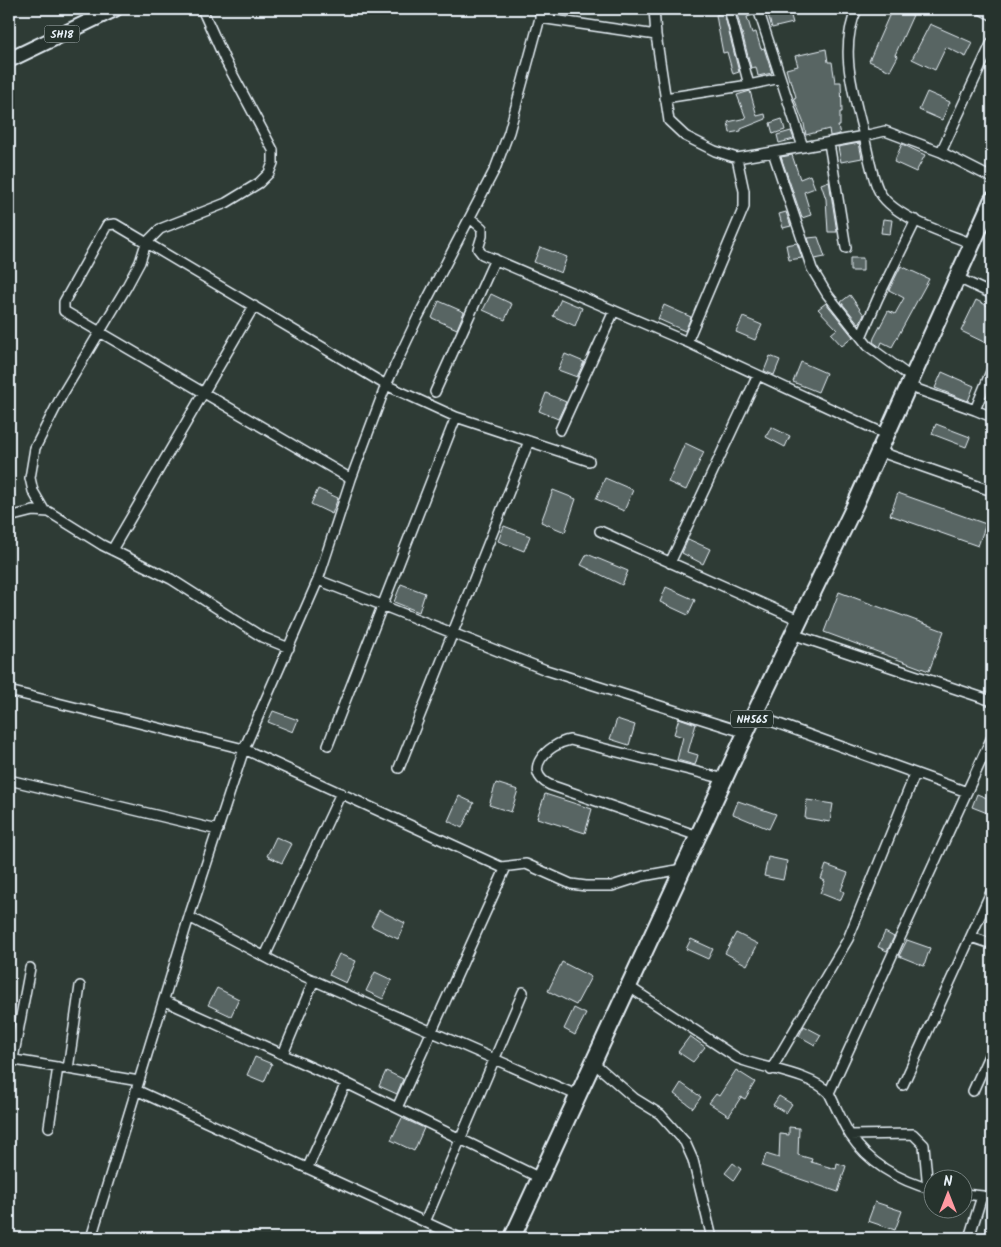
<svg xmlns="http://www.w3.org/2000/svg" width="1001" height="1247" font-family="Kalam,sans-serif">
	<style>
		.building { fill: #596563; stroke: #e8f1f8 }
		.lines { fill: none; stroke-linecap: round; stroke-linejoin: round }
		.street-casing { stroke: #e8f1f8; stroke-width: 12 }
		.primary-casing { stroke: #e8f1f8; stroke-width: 18 }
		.highway-casing { stroke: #e8f1f8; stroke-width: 19 }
		.street { stroke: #26332d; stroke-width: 9 }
		.primary { stroke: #26332d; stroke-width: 14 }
		.highway { stroke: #26332d; stroke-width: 15 }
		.labels { text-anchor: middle; stroke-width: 5; stroke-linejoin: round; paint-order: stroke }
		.shield { fill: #26332d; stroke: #aeb8bb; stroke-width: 1 }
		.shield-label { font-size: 11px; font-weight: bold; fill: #e8f1f8 }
	</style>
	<rect width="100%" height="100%" fill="#2e3b35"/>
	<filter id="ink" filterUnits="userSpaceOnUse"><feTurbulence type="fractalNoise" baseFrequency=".02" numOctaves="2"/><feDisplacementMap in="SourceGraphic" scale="10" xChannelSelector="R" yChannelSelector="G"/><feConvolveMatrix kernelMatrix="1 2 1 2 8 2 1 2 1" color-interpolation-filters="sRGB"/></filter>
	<g filter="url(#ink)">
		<path class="building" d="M 752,9 L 753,15 L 747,17 L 752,33 L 756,32 L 761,49 L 764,48 L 772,73 L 758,76 L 756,67 L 751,68 L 736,10 Z
			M 774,9 L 789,9 L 793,23 L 772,28 L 767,11 Z
			M 892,9 L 899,9 L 913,15 L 895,55 L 898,56 L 890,71 L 869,61 Z
			M 724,13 L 739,72 L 733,74 L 727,52 L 723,53 L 718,27 L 716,15 Z
			M 930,24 L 973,43 L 966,57 L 946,47 L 935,70 L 912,59 Z
			M 826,49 L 828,62 L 832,62 L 835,82 L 841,82 L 842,112 L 840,112 L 840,126 L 838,126 L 840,134 L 830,136 L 829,129 L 806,135 L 804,124 L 794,98 L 796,97 L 791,80 L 789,80 L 786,69 L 798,66 L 795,56 Z
			M 750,91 L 757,116 L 765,114 L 766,119 L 741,129 L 741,131 L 730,133 L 728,122 L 746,118 L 737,95 Z
			M 927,92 L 950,102 L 942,120 L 919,110 Z
			M 782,119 L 785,130 L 773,134 L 770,123 Z
			M 791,131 L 794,139 L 779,143 L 777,135 Z
			M 859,143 L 862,158 L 841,162 L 838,147 Z
			M 902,144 L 925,155 L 916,172 L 894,162 Z
			M 792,155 L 800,179 L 810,175 L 815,188 L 804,192 L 811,215 L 802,218 L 781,157 Z
			M 829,181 L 837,232 L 828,232 L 826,199 L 821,184 Z
			M 786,212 L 791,226 L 783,228 L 779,214 Z
			M 883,219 L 892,220 L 890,234 L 881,233 Z
			M 818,237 L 825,257 L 815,259 L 808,238 Z
			M 797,243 L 802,258 L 789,260 L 786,245 Z
			M 540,247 L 567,257 L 561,273 L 534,262 Z
			M 850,258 L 863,258 L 863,271 L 850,271 Z
			M 901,266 L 929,279 L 892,347 L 882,342 L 880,347 L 873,342 L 874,338 L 888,311 L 895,314 L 904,298 L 889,290 Z
			M 491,294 L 512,304 L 505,320 L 483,310 Z
			M 850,295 L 864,315 L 859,324 L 841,302 Z
			M 561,299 L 582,308 L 575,326 L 553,316 Z
			M 976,300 L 992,308 L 992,346 L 961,331 Z
			M 439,301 L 464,312 L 457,329 L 432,318 Z
			M 826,303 L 853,337 L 842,346 L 831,334 L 837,329 L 818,309 Z
			M 664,305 L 691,317 L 685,331 L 658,319 Z
			M 743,317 L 762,325 L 755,340 L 736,332 Z
			M 565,354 L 584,362 L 577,377 L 558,370 Z
			M 770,356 L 780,360 L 774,375 L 764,371 Z
			M 801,362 L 826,373 L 818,392 L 793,382 Z
			M 942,372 L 974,386 L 968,401 L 935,388 Z
			M 546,393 L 566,402 L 558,419 L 539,411 Z
			M 936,424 L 970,437 L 966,447 L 932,434 Z
			M 771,427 L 790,436 L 785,447 L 766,437 Z
			M 685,443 L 704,452 L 686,490 L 668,482 Z
			M 605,478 L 633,490 L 624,511 L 596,499 Z
			M 318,489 L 338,498 L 332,514 L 311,504 Z
			M 553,490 L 576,499 L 565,532 L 541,522 Z
			M 898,493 L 986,524 L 978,546 L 890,515 Z
			M 504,526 L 530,536 L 524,551 L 498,541 Z
			M 688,539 L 710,549 L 703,564 L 682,553 Z
			M 587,554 L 628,571 L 622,585 L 581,565 Z
			M 401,584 L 425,593 L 419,612 L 394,602 Z
			M 666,587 L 695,600 L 688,615 L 660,602 Z
			M 839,592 L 944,631 L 929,671 L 824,632 Z
			M 273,711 L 298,720 L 293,732 L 268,722 Z
			M 679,718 L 696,724 L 688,752 L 698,755 L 695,765 L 677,760 L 683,737 L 674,734 Z
			M 617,719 L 635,725 L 629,745 L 610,739 Z
			M 496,783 L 518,790 L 511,812 L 489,805 Z
			M 545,794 L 592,809 L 585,833 L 537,818 Z
			M 977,794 L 992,800 L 990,814 L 972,807 Z
			M 459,796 L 474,803 L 462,828 L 448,821 Z
			M 807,800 L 833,804 L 830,822 L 805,818 Z
			M 738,801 L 776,814 L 769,829 L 733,814 Z
			M 276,837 L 292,844 L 282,863 L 267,856 Z
			M 768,857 L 787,861 L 783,880 L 764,876 Z
			M 826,865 L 848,873 L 841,890 L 844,892 L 840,901 L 820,893 L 825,881 L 821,879 Z
			M 379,910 L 405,923 L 398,939 L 371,926 Z
			M 885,932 L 894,937 L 887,951 L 878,947 Z
			M 736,933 L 758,944 L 747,965 L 725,953 Z
			M 691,939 L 713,949 L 708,959 L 686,949 Z
			M 907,940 L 930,948 L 924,966 L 899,956 Z
			M 339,954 L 356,961 L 346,983 L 329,975 Z
			M 562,962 L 591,977 L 576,1005 L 548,991 Z
			M 375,972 L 392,980 L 383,999 L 366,991 Z
			M 217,988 L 239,999 L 231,1016 L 208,1005 Z
			M 574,1008 L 586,1014 L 575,1035 L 564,1029 Z
			M 804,1026 L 821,1035 L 815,1045 L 799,1036 Z
			M 690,1036 L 705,1047 L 693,1062 L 678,1052 Z
			M 255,1057 L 272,1064 L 264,1082 L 247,1075 Z
			M 736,1070 L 755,1082 L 745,1099 L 741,1097 L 729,1116 L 709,1103 L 716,1094 L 719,1096 Z
			M 386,1071 L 403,1079 L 397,1094 L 379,1086 Z
			M 681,1083 L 701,1097 L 693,1108 L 674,1094 Z
			M 779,1096 L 792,1104 L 786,1113 L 773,1105 Z
			M 402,1118 L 424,1128 L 414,1151 L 391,1140 Z
			M 789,1127 L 799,1128 L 798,1155 L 812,1159 L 811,1162 L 836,1169 L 837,1163 L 846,1166 L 838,1192 L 762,1166 L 766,1154 L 779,1158 L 780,1134 L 789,1135 Z
			M 733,1163 L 741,1169 L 734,1180 L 725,1173 Z
			M 875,1202 L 902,1211 L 895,1230 L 868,1221 Z"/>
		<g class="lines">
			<defs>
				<path id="street" d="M 540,9 L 540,18 L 656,35 L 654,9
					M 758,9 L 803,147 L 864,136 C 854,94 838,50 857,9
					M 980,9 L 992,15
					M 656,35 L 669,121 L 685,136 L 715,151 L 737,158 L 803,147
					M 749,85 L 780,78
					M 665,98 L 749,85 L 729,9
					M 829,143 L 846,248
					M 773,152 L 812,269 L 827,294 L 868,346 L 912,378
					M 941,152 L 992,178
					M 470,218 L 482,228 L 482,236 L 478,249 L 482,254 L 687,342 L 885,434
					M 973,244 C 946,233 890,217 878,189 C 871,173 868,153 864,136 L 885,131 L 941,152 L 992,42
					M 958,278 L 992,294
					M 861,337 L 878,298 L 916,220
					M 687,342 L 744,207 L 744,191 L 737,158
					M 908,386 L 975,410 L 992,369
					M 435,392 L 495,259
					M 975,410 L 992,417
					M 560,430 L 614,311
					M 878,451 L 992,491
					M 351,479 L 64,311 L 64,302 L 107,225 L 115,224 L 386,385 L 456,417 L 589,461
					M 44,510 L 33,491 L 30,478 L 35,448 L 62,395 L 126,288 L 140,262 L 146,243 L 160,229 L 226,203 L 259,183 L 269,173 L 273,163 L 273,150 L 225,60 L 202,9
					M 9,517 L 33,511 L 49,512 L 102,545 L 171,579 L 262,637 L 289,648
					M 600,531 L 799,620
					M 112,550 L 254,306
					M 670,563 L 758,375
					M 318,580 L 546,670 L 746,733
					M 792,634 L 992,701
					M 9,691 L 244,749 L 501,867 L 526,864 L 571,884 L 586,886 L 612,886 L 643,876 L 682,869
					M 754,715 L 967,792
					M 328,745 L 456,417
					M 399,768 L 529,441
					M 9,780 L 218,830
					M 698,836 L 550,785 C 521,771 548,744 570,740 L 725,779
					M 189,917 L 290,970 L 579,1096
					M 971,937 L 992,944
					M 265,956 L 341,793
					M 628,986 L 737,1058 C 763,1069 810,1073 829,1093 C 836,1107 842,1122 850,1135 C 870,1165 900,1181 934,1190
					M 165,1001 L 346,1083 L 540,1178
					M 283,1054 L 314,980
					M 9,1059 L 139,1081
					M 13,1059 L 30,968
					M 594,1063 L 634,1098 L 660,1114 L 685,1142 L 693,1160 L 712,1238
					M 68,1069 L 80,986
					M 771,1070 L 848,939 L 915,774
					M 903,1085 L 992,890
					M 136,1090 L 460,1238
					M 973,1091 L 992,1049
					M 829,1093 L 992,737
					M 397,1108 L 506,867
					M 49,1127 L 58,1067
					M 850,1135 L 913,1134 L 924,1145 L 928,1189
					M 308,1167 L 346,1083
					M 964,1194 L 992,1197
					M 425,1222 L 523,992
					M 91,1238 L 189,917 L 244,749 L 318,580 L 351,479 L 386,385 L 418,317 L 495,169 L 509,132 L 540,18
					M 969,1238 L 982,1196"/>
				<path id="primary" d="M 9,60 L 115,9"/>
				<path id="highway" d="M 512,1238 L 754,715 L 854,507 L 992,200"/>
			</defs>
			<use href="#street" class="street-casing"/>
			<use href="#primary" class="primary-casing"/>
			<use href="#highway" class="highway-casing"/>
			<use href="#street" class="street"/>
			<use href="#primary" class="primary"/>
			<use href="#highway" class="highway"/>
		</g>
	</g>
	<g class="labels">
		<g class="shield">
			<rect x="44.5" y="25.5" width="35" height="17" rx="4"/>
			<rect x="731" y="710.5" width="42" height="17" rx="4"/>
		</g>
		<g class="shield-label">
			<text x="62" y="38">SH18</text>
			<text x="752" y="723">NH565</text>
		</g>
	</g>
	<rect width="1001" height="1247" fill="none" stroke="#26332d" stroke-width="30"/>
	<rect x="15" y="15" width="971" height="1217" fill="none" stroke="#e8f1f8" stroke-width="2" filter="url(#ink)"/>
	<g transform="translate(948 1194)"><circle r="24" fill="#26332d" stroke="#747f7e"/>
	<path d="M0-4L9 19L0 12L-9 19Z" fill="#ff9aa2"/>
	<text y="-8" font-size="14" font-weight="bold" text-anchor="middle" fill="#e8f1f8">N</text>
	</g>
</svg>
